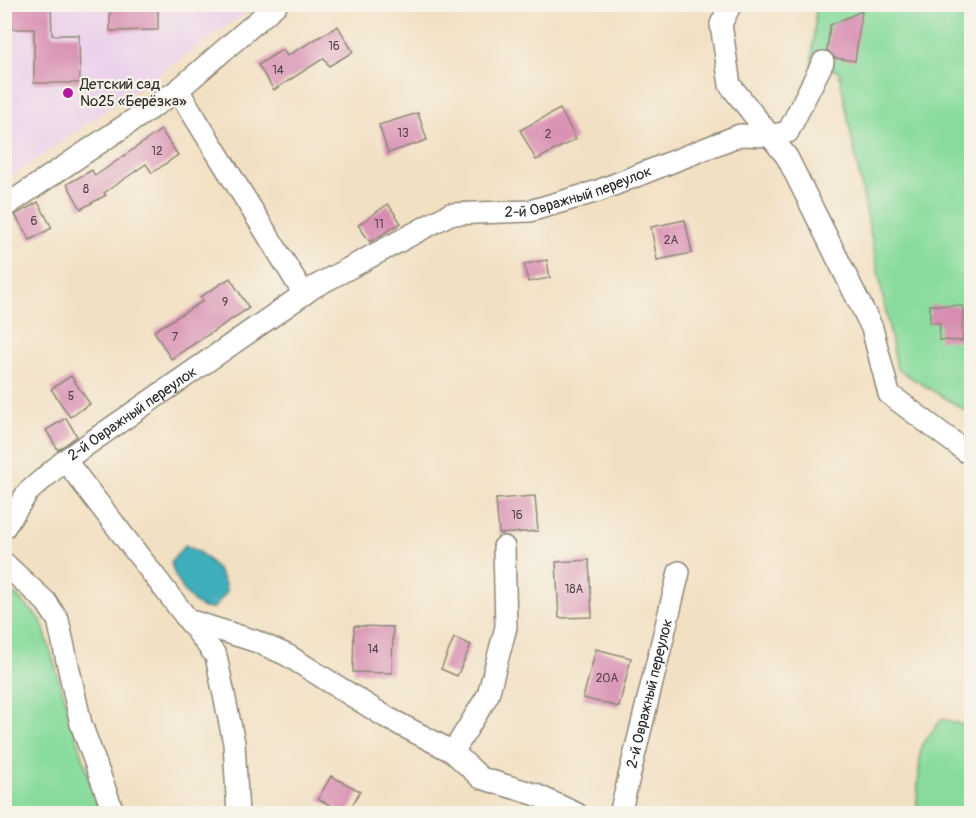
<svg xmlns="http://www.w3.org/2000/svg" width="976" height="818" font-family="Pangolin,sans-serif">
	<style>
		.built { fill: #ebd1eb }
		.green { fill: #88db9d; stroke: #5a8364; stroke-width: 1.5 }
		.water { fill: #3eaeba; stroke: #346c72; stroke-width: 1.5 }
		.building { fill: #d78bb0 }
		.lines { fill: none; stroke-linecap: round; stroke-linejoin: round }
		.street-casing { stroke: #8e8677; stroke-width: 24 }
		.street { stroke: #fff; stroke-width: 21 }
		.poi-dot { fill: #b5179e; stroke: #f7f3e8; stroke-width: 2 }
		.labels { text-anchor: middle; stroke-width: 4.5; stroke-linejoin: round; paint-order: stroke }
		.number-label { font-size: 12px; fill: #56434c }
		.poi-label { font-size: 15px; fill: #2b2b2b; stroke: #f7f3e8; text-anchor: start }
		.street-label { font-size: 15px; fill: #2b2b2b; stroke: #f7f3e8 }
	</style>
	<rect width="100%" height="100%" fill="#f7f3e8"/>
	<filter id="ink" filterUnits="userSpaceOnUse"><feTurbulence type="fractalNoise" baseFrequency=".0167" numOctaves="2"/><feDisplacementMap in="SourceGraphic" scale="12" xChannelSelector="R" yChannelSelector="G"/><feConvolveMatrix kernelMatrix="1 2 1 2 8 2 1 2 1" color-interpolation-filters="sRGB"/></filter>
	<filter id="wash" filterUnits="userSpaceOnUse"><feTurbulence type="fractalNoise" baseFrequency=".008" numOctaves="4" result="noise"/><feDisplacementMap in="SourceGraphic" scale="24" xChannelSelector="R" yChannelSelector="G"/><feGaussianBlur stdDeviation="1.35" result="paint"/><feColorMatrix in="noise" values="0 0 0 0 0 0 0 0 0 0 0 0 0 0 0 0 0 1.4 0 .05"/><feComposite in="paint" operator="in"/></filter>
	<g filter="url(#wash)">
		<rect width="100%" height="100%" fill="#f2e0c3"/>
		<path class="built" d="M 5,5 L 257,5 L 5,181 Z"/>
		<path class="green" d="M 816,5 L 971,5 L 971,414 L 897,369 L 839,72 L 812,61 Z
			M 4,584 L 41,620 L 100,813 L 5,813 Z
			M 942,719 L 971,727 L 971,813 L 916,813 L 921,746 Z"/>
		<path class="water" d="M 185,545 C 204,552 224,572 227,592 L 214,608 C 211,608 208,609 204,608 C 190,605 173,576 171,562 Z"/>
		<g id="blocks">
			<path class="building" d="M 4,4 L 51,4 L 52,35 L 79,35 L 80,83 L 34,83 L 34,29 L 4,29 Z
				M 110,4 L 158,4 L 158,30 L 110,31 Z
				M 862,11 L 855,61 L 835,58 L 827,50 L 830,25 Z
				M 338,26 L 353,52 L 329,66 L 324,58 L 274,90 L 258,65 L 283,49 L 287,56 Z
				M 560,109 L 576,139 L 536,160 L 520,130 Z
				M 418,113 L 427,140 L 388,153 L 379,125 Z
				M 161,130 L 178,155 L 152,173 L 146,164 L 104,193 L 106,195 L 81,209 L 67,184 L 92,170 L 95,176 Z
				M 38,202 L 52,228 L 30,240 L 15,215 Z
				M 388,204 L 401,223 L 370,242 L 358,225 Z
				M 685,220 L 692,253 L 657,260 L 651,227 Z
				M 547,260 L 550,278 L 528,282 L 524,264 Z
				M 230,278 L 249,308 L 171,359 L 154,331 L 203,301 L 200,297 Z
				M 930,305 L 963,306 L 962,341 L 939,340 L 940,323 L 930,323 Z
				M 71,376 L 90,404 L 70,417 L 51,389 Z
				M 66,418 L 77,436 L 58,450 L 46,430 Z
				M 535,496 L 538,531 L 499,534 L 496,499 Z
				M 589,560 L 592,617 L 559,618 L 556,562 Z
				M 354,626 L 393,627 L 392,673 L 353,672 Z
				M 454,638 L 471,645 L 457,676 L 441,669 Z
				M 596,649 L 631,658 L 619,707 L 583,698 Z
				M 331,776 L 360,791 L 348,813 L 345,813 L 318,799 Z"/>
		</g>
	</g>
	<g filter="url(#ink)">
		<use href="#blocks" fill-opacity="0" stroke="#8e8677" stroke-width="1.5"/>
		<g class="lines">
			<defs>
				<g id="street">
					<path d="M 731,4 L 721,24 L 730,85 L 787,157 L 872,328 L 889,394 L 972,456"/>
					<path d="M 178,90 L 304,294"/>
					<path d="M 4,207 L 178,90 L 277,4"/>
					<path d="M 65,460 L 216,656 L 234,743 L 238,814"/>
					<path id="s1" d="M 4,528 L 28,492 L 65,460 L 314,287 L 450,214 L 530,211 L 598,191 L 740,135 L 769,136 L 788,132 L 823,62"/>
					<path d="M 4,563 L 46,602 L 58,620 L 81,724 L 114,814"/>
					<path d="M 188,620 L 255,641 L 287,655 L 386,717 L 453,752 L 481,778 L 534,794 L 577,814"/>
					<path d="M 453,752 L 488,695 L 506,627 L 504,547"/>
					<path id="s2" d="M 620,814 L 679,572"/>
				</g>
			</defs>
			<use href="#street" class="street-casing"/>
			<use href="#street" class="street"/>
		</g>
	</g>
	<circle class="poi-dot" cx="68" cy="93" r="6"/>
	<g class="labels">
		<g class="number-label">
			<text x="334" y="50">16</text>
			<text x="278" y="74">14</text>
			<text x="403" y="137">13</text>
			<text x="548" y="138">2</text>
			<text x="157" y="155">12</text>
			<text x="86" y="193">8</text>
			<text x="34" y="225">6</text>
			<text x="379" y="228">11</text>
			<text x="671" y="244">2А</text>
			<text x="225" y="306">9</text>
			<text x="175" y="341">7</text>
			<text x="71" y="400">5</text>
			<text x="517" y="519">16</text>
			<text x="574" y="593">18А</text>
			<text x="373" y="653">14</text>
			<text x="607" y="682">20А</text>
		</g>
		<g class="poi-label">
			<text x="80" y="89">Детский сад<tspan x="80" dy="17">№25 «Берёзка»</tspan></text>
		</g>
		<g class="street-label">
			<text dy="5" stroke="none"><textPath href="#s1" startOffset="681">2-й Овражный переулок</textPath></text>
			<text dy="5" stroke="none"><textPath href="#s1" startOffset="174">2-й Овражный переулок</textPath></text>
			<text dy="5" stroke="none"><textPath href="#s2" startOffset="124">2-й Овражный переулок</textPath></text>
		</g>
	</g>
	<rect width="976" height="818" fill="none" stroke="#f7f3e8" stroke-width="24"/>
</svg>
